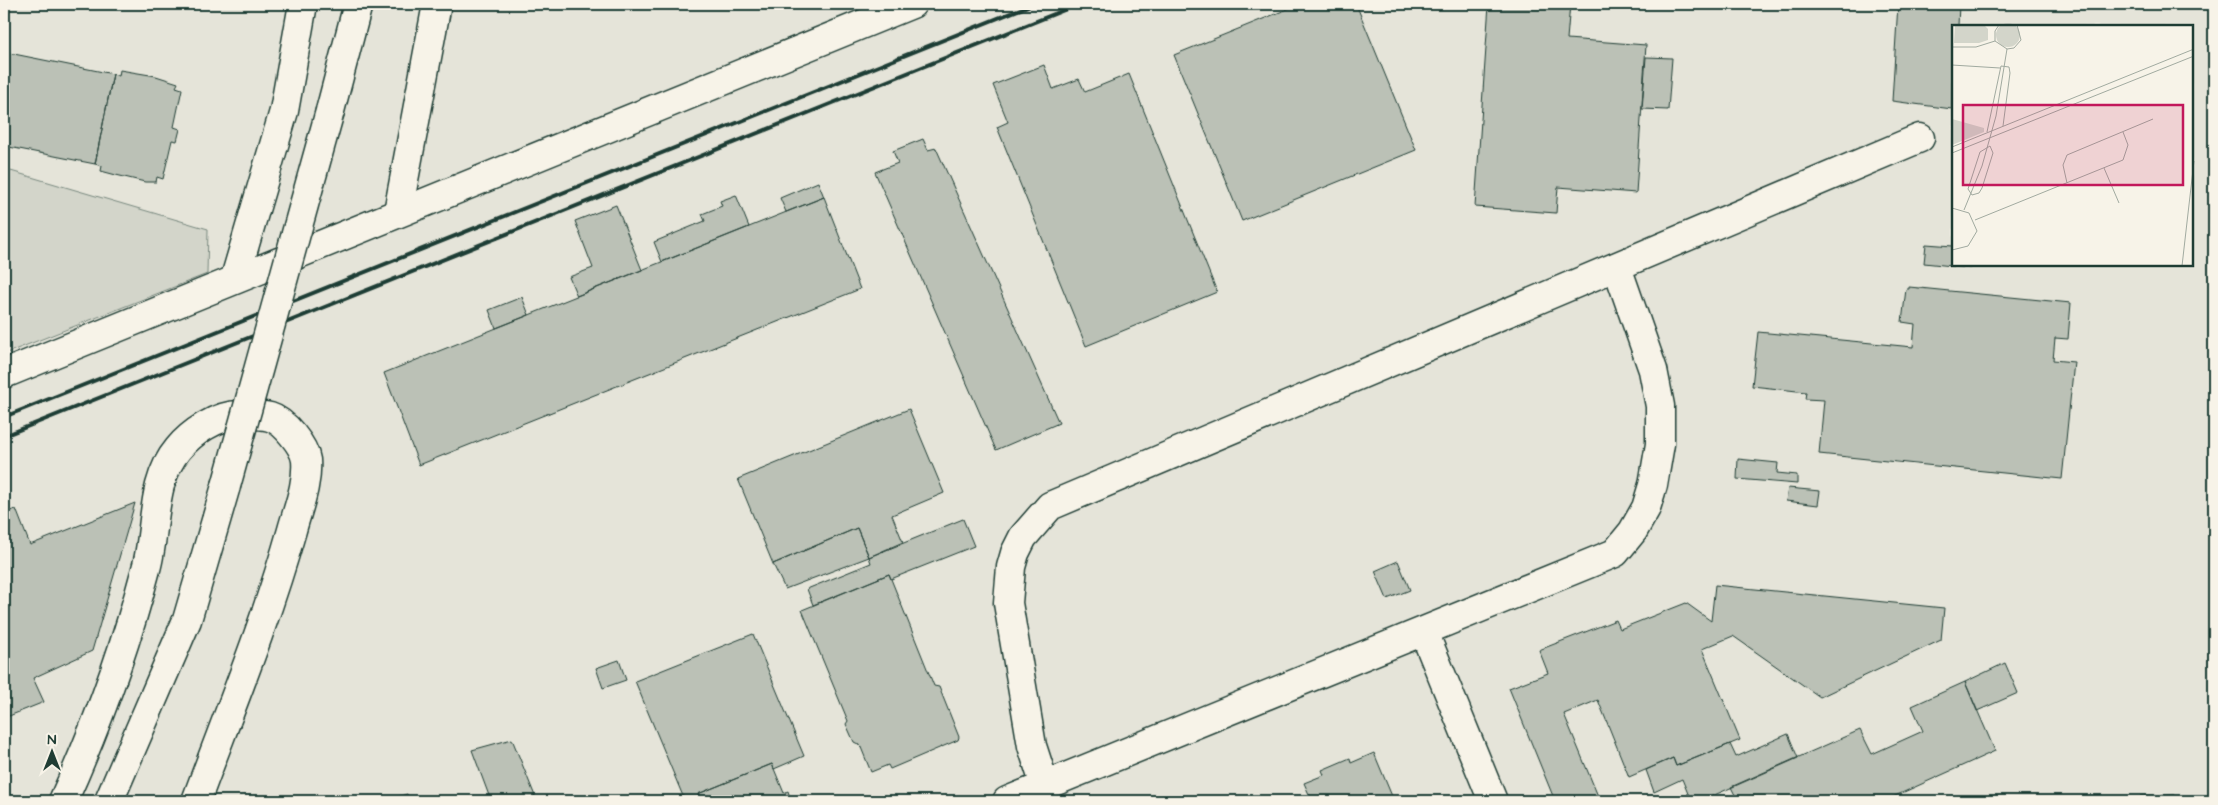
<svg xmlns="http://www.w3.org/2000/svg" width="2218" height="805" font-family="'Architects Daughter',sans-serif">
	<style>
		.built { fill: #e5e4d9; fill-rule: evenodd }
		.green { fill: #d3d5ca; stroke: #79897f }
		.building { fill: #bbc1b6; stroke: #1f3d34 }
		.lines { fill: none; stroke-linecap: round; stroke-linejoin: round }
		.minor-casing { stroke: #1f3d34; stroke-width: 31 }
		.minor { stroke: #f7f3e8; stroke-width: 28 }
		.rail { stroke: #1f3d34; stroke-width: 4 }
		.minor-bridge-casing { stroke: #1f3d34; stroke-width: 31; stroke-linecap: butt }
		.minor-bridge { stroke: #f7f3e8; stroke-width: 28 }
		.inset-road { fill: none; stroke: #a1aaa0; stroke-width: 1 }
		.view { fill: #c2185b; fill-opacity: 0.15; stroke: #c2185b; stroke-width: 2.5 }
		.inset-edge { fill: none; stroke: #1f3d34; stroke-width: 2.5 }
	</style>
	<rect width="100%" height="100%" fill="#f7f3e8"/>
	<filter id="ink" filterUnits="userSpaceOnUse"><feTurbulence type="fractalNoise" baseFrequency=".02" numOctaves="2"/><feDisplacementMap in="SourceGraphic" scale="10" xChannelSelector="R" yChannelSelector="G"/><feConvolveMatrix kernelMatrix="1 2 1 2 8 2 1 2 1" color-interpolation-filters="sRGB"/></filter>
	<g filter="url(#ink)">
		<path class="built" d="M 4,4 L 2214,4 L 2214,801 L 4,801 ZM 1953,26 L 2192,26 L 2192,265 L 1953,265 Z"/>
		<path class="green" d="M 4,169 L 208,229 L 207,274 L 4,354 Z"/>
		<path class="building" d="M 1300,4 L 1356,4 L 1416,150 L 1242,221 L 1174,55 Z
			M 1489,4 L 1570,4 L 1567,39 L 1646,45 L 1636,193 L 1558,187 L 1556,213 L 1475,207 Z
			M 1898,4 L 1959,4 L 1958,26 L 1953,26 L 1952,109 L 1892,101 Z
			M 4,52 L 113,74 L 95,164 L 4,146 Z
			M 1646,57 L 1672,58 L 1668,110 L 1642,109 Z
			M 1044,65 L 1053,89 L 1079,79 L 1085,92 L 1129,74 L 1217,292 L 1086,346 L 997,127 L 1008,122 L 993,85 Z
			M 120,70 L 156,76 L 178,83 L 176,87 L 182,89 L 174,127 L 180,129 L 177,141 L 172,140 L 163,179 L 157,177 L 156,182 L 145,182 L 116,175 L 101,171 L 102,166 L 95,164 L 113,74 L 119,76 Z
			M 923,139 L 928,150 L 936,148 L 1059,423 L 996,450 L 875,172 L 898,163 L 893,151 Z
			M 818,182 L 824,197 L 786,212 L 780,198 Z
			M 736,195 L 749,227 L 662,262 L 654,242 L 705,221 L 702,214 L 722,206 L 720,201 Z
			M 824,197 L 860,289 L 419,465 L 384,373 Z
			M 616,205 L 642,270 L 577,296 L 569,277 L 593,268 L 575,221 Z
			M 1926,244 L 1953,246 L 1953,265 L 1971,265 L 1971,268 L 1924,263 Z
			M 1909,287 L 2071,303 L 2068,339 L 2055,338 L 2053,360 L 2074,362 L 2062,479 L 1819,454 L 1824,400 L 1805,399 L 1806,392 L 1752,386 L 1758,332 L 1913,347 L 1915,324 L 1902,322 L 1906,289 L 1909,289 Z
			M 522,297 L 529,315 L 496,328 L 489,310 Z
			M 909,409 L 944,493 L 892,515 L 903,542 L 869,557 L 857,528 L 773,564 L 738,479 Z
			M 1738,459 L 1778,463 L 1777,473 L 1797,475 L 1797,484 L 1737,479 Z
			M 1788,488 L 1820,491 L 1818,505 L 1786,501 Z
			M 135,503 L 92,651 L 33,678 L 44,702 L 4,718 L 4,513 L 16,509 L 30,545 Z
			M 963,519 L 974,546 L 891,579 L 889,574 L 813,605 L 807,589 L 871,563 L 869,557 Z
			M 857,528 L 869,557 L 785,589 L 773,564 Z
			M 1398,561 L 1410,590 L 1387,599 L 1375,571 Z
			M 889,574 L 934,686 L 939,687 L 959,737 L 958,740 L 890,769 L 888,765 L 871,772 L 860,745 L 854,742 L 846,724 L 848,721 L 802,610 Z
			M 1715,585 L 1944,608 L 1941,640 L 1820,697 L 1733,636 L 1702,649 L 1740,740 L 1676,766 L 1673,758 L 1629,777 L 1598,700 L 1564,714 L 1600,801 L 1555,801 L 1509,688 L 1548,673 L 1539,650 L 1616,620 L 1620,629 L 1686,603 L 1711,621 Z
			M 753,634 L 804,756 L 774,769 L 772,764 L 698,794 L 700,797 L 685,801 L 635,681 Z
			M 619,660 L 626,680 L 603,688 L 596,668 Z
			M 2005,663 L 2018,693 L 1977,711 L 1965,682 Z
			M 1965,682 L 1995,751 L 1884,801 L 1738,801 L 1731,787 L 1860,730 L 1872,754 L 1923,731 L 1912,706 Z
			M 1788,734 L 1798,758 L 1701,801 L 1691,801 L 1682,779 L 1654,792 L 1646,770 L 1673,758 L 1676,766 L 1730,744 L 1736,757 Z
			M 512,739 L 537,801 L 491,801 L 472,750 Z
			M 1374,753 L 1394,801 L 1312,801 L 1304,783 L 1324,775 L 1322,770 L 1350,758 L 1351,763 Z
			M 772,764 L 784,793 L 788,791 L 791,801 L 701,801 L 698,794 Z
			M 407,794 L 410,801 L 384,801 Z
			M 2175,795 L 2176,797 L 2214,795 L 2214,801 L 2141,801 L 2141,796 Z"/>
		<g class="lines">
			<defs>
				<path id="minor" d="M 330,111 L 358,4
					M 398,212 L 437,4
					M 235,278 L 284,111 L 303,4
					M 4,374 L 912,4
					M 1424,632 L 1493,801
					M 1045,786 L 1032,746 L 1008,603 L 1011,567 L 1015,553 L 1023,537 L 1050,506 L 1920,138
					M 63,801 C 97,726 125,649 146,569 C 157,531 150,482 178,449 C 191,433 217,415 239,415 C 249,415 260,414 270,417 C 284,421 304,446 306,460 C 308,484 298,508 292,530 C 266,622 229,712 196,801
					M 109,801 L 187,620 L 226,486
					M 1007,801 L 1615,553 L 1633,531 L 1646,508 L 1653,485 L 1660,444 L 1660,406 L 1653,370 L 1617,267"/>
			</defs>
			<use href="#minor" class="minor-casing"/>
			<use href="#minor" class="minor"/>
			<path class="rail" d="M 4,417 L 1033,4
				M 4,436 L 1079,4"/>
			<defs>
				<path id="minor-bridge" d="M 226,486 L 330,111"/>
			</defs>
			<use href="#minor-bridge" class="minor-bridge-casing"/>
			<use href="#minor-bridge" class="minor-bridge"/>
		</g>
	</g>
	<g transform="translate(1952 25)">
		<rect width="241" height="241" fill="#f7f3e8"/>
		<path d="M44 10a12 12 0 1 1 24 0a12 12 0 1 1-24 0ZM 3,0 L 32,0 L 36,4 L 36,15 L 27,18 L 2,18 ZM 0,94 L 32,103 L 32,107 L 0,120 Z" fill="#d3d5ca"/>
		<path class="inset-road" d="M 47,0 L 43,6 L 43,16 L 55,24 L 62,23 L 69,15 L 65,0M 0,22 L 24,22 L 43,16M 0,40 L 48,43M 35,107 L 49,41 L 57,42 L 58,48 L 51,101M 38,121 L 41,128 L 30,163 L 27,168 L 20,170 L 16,164 L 28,127 ZM 0,122 L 242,24M 0,128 L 242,31M 152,143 L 167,178M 115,158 L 111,140 L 115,130 L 201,94M 0,183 L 17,188 L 25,206 L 16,221 L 0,225M 12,185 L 30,141 L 44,91 L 55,24M 23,195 L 171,135 L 176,120 L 171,107M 230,241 L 242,136"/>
		<path class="view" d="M 11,80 L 231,80 L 231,160 L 11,160 Z"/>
		<rect width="241" height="241" class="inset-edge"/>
	</g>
	<rect width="2218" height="805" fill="none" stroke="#f7f3e8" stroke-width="20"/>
	<rect x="10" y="10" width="2198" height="785" fill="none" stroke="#1f3d34" stroke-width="2" filter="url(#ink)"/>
	<g transform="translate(52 752)" stroke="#f7f3e8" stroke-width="4" paint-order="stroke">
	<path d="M0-4L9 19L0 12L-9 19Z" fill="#1f3d34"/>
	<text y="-8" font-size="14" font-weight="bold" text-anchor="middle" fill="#1f3d34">N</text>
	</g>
</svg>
